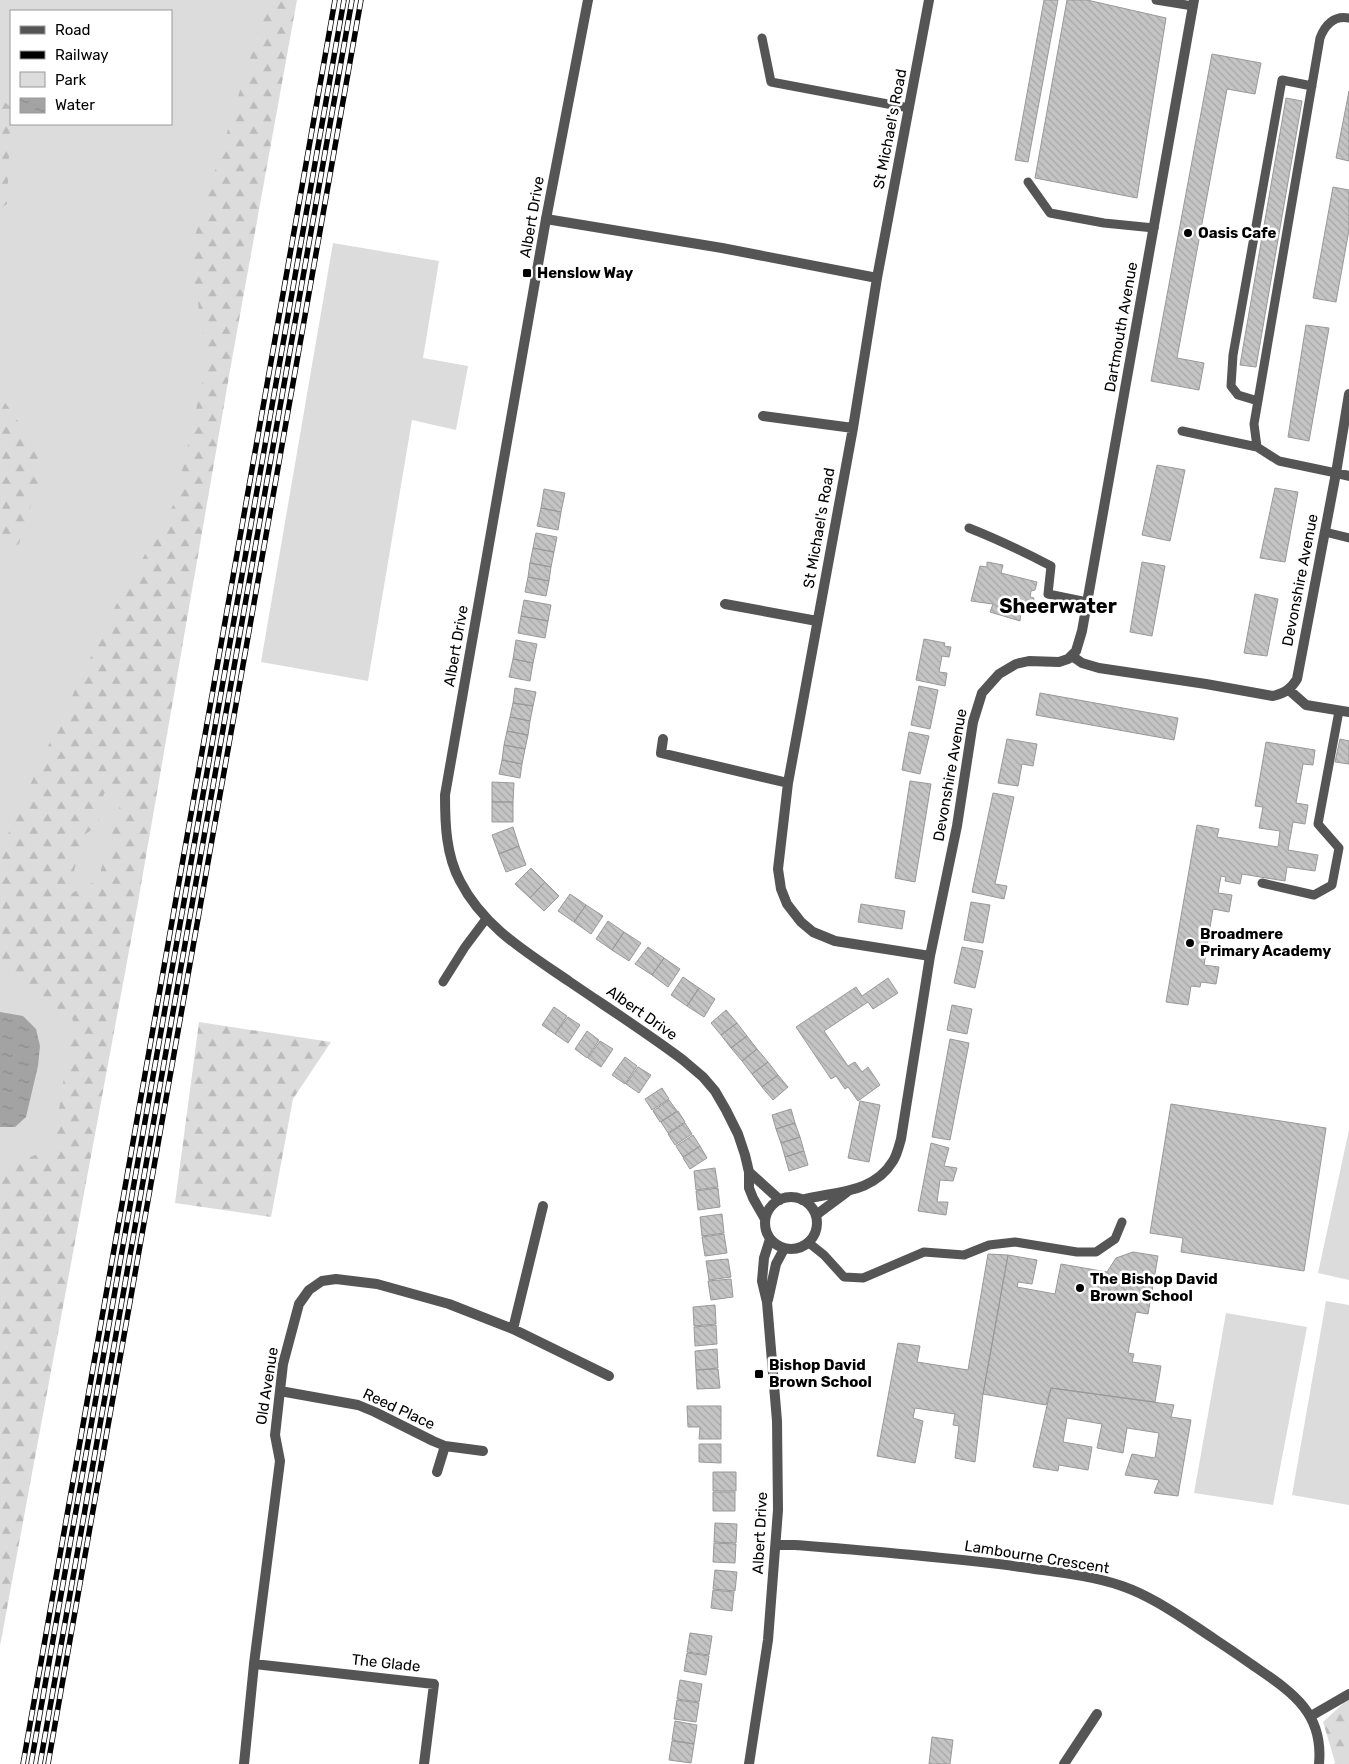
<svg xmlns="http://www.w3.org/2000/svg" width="1349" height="1764" font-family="Rubik,sans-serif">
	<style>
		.green { fill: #dcdcdc; fill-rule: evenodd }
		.forest { fill: url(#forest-firs); fill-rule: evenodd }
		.water { fill: url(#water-ripples) }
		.building { fill: url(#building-back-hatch); stroke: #999 }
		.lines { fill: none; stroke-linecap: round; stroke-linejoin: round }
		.service { stroke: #555; stroke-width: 9 }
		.minor { stroke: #555; stroke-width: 10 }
		.tertiary { stroke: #555; stroke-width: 10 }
		.rail-casing { stroke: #000; stroke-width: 5.5 }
		.rail { stroke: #fff; stroke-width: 4; stroke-dasharray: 11; stroke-linecap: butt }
		.poi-dot { fill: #000; stroke: #fff; stroke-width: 2 }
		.labels { text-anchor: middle; stroke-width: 5; stroke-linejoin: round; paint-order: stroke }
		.street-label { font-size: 15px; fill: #000; stroke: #fff }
		.poi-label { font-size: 15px; font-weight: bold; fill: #000; stroke: #fff; text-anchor: start }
		.district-label { font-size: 20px; font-weight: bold; fill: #000; stroke: #fff }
	</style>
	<defs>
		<pattern id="forest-firs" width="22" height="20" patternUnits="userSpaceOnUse" patternTransform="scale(1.25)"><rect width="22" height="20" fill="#dcdcdc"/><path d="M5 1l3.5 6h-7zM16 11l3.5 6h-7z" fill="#bbb"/></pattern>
		<pattern id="water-ripples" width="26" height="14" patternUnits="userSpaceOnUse" patternTransform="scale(1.25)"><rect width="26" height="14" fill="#a3a3a3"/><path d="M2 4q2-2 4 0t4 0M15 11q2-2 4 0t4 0" fill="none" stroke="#8b8b8b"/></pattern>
		<pattern id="building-back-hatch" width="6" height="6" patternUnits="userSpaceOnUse" patternTransform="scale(1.25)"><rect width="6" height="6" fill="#c4c4c4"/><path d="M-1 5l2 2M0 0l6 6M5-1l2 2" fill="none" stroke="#a7a7a7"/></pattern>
	</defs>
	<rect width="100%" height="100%" fill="#fff"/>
	<path class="green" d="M 0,0 L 288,0 L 0,1614 ZM 11,11 L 171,11 L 171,124 L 11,124 Z
		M 333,243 L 439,261 L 423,358 L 468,366 L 456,430 L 412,420 L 368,681 L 261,662 Z
		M 1349,1130 L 1349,1280 L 1318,1273 Z
		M 1326,1301 L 1349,1305 L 1349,1505 L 1292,1495 Z
		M 1226,1313 L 1307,1327 L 1273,1505 L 1194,1493 Z"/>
	<path class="forest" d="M 268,0 L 297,0 L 232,359 L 137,908 L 0,1646 L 0,1169 L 53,1148 L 73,1020 L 0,967 L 0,852 L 41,761 L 115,607 L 175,502 L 207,361 L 190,252 ZM 104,793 L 123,795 L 98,880 L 68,895 L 83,836 L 98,825 Z
		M 0,99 L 11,107 L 7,204 L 0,209 Z
		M 0,395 L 45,461 L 19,544 L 0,552 Z
		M 199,1022 L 331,1042 L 293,1099 L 271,1217 L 175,1203 Z
		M 1349,1698 L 1349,1764 L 1334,1764 L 1335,1762 L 1323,1722 Z"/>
	<path class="water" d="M 0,1012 L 23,1016 L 36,1029 L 40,1046 L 38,1066 L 26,1117 L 15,1127 L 0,1127 Z"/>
	<path class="building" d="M 1044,0 L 1058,0 L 1028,162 L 1015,160 Z
		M 1067,0 L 1087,0 L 1166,18 L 1137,198 L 1035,178 Z
		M 1212,54 L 1261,63 L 1255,94 L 1227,89 L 1177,358 L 1204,363 L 1199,390 L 1151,381 Z
		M 1349,91 L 1349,161 L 1336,158 Z
		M 1286,98 L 1302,101 L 1256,367 L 1240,365 Z
		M 1333,187 L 1349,190 L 1349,230 L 1336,302 L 1313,298 Z
		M 1306,325 L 1329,328 L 1309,441 L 1288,437 Z
		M 1157,465 L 1185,470 L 1170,541 L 1142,535 Z
		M 1275,488 L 1298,492 L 1285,562 L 1260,558 Z
		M 544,489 L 565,493 L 561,512 L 541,508 Z
		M 541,508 L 561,512 L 558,530 L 537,526 Z
		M 536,533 L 557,537 L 554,552 L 533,548 Z
		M 533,548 L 554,552 L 551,567 L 530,563 Z
		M 987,562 L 1003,565 L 1001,573 L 1037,582 L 1035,590 L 1031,591 L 1030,597 L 1034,598 L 1031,614 L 1021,612 L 1020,621 L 990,612 L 993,604 L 971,601 L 980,566 L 987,567 Z
		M 1142,562 L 1165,566 L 1152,636 L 1130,632 Z
		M 530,563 L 551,567 L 549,581 L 528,577 Z
		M 528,577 L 549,581 L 546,596 L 525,592 Z
		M 1255,594 L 1278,599 L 1267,656 L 1244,653 Z
		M 524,600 L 551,605 L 548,621 L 521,616 Z
		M 521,616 L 548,621 L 545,638 L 518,633 Z
		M 924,639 L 945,643 L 944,646 L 951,647 L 949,657 L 942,656 L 939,672 L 947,673 L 945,686 L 916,680 Z
		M 516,640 L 537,644 L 533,663 L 513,659 Z
		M 513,659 L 533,663 L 530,681 L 509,677 Z
		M 919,686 L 938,690 L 930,729 L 911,725 Z
		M 515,688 L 536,692 L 533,706 L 513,703 Z
		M 1040,693 L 1178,718 L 1174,740 L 1036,715 Z
		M 513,703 L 533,706 L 530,721 L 510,717 Z
		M 510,717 L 530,721 L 528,735 L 507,731 Z
		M 507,731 L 528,735 L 525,749 L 504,745 Z
		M 909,732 L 929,736 L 920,774 L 902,770 Z
		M 1007,739 L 1037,744 L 1033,766 L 1022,764 L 1018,786 L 998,783 Z
		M 1340,739 L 1349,741 L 1349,764 L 1335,762 Z
		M 1266,742 L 1315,750 L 1313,765 L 1303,764 L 1296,803 L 1308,805 L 1305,824 L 1293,822 L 1288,850 L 1318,855 L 1315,871 L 1287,867 L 1285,881 L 1242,874 L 1240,884 L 1225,881 L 1226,877 L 1221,876 L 1218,893 L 1232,895 L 1229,912 L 1213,909 L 1204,965 L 1219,967 L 1216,984 L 1201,982 L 1200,987 L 1191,986 L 1188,1005 L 1166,1002 L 1197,825 L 1219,829 L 1217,837 L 1278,847 L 1280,831 L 1259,828 L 1263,807 L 1255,806 Z
		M 504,745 L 525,749 L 522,764 L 502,760 Z
		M 502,760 L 522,764 L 520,778 L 499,774 Z
		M 910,781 L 931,784 L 915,882 L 895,878 Z
		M 492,782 L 514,783 L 513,802 L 492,802 Z
		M 993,793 L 1014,797 L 995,884 L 1007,886 L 1004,899 L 972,892 Z
		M 492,802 L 513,802 L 513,822 L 492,822 Z
		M 513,827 L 519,846 L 499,854 L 492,835 Z
		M 519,846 L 526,865 L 506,872 L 499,854 Z
		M 531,868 L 545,882 L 530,898 L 515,884 Z
		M 545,882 L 559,896 L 544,911 L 530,898 Z
		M 570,894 L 586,905 L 574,922 L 558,911 Z
		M 971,902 L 990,905 L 983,943 L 964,940 Z
		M 861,904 L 905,911 L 902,929 L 858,922 Z
		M 586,905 L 603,916 L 591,934 L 574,922 Z
		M 608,921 L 624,932 L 612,950 L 596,939 Z
		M 624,932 L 641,943 L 629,961 L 612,950 Z
		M 648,947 L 664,958 L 652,975 L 635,964 Z
		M 962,947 L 983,951 L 975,988 L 954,983 Z
		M 664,958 L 680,969 L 668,987 L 652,975 Z
		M 683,977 L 699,988 L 687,1006 L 671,995 Z
		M 888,978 L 898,993 L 873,1009 L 868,1002 L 824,1031 L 848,1066 L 855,1062 L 862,1072 L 868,1067 L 880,1085 L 858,1101 L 848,1087 L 845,1089 L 836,1076 L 831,1079 L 796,1027 L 856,987 L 862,996 Z
		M 699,988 L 715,999 L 704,1017 L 687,1006 Z
		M 952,1005 L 972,1009 L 967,1034 L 947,1030 Z
		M 554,1007 L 567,1016 L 555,1034 L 542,1025 Z
		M 726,1010 L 737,1023 L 721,1035 L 711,1023 Z
		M 568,1017 L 580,1025 L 568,1043 L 555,1034 Z
		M 737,1023 L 747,1036 L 731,1048 L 721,1035 Z
		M 587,1031 L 599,1040 L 587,1058 L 575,1049 Z
		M 747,1036 L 757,1049 L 742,1061 L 731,1048 Z
		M 950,1039 L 969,1043 L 950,1140 L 932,1137 Z
		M 600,1041 L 613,1049 L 601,1067 L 588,1058 Z
		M 757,1049 L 768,1062 L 752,1074 L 742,1061 Z
		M 625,1057 L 637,1066 L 625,1084 L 612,1075 Z
		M 768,1062 L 778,1075 L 762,1087 L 752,1074 Z
		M 638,1067 L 651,1075 L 639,1093 L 626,1084 Z
		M 778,1075 L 788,1087 L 773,1100 L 762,1087 Z
		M 662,1088 L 669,1099 L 652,1110 L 645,1099 Z
		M 669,1100 L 677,1111 L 660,1122 L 653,1111 Z
		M 860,1101 L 880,1105 L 869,1162 L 848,1158 Z
		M 1171,1104 L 1326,1128 L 1304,1271 L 1181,1252 L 1183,1238 L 1150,1233 Z
		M 791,1109 L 795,1123 L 776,1129 L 772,1115 Z
		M 678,1111 L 685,1122 L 668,1133 L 661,1122 Z
		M 685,1123 L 692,1134 L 675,1145 L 668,1134 Z
		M 795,1123 L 800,1137 L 781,1143 L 776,1129 Z
		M 693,1135 L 700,1146 L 683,1157 L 676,1146 Z
		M 800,1137 L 804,1151 L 785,1157 L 781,1143 Z
		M 931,1143 L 949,1148 L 944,1166 L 957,1168 L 953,1181 L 940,1180 L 937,1202 L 948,1202 L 946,1215 L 918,1211 Z
		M 700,1146 L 707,1158 L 690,1169 L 683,1158 Z
		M 804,1151 L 808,1165 L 789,1171 L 785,1157 Z
		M 715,1168 L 718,1187 L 696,1190 L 694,1171 Z
		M 718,1188 L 720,1207 L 698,1210 L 696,1191 Z
		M 722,1214 L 724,1233 L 702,1236 L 700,1217 Z
		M 724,1234 L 727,1253 L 705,1256 L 702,1237 Z
		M 1133,1252 L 1158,1256 L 1148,1314 L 1136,1312 L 1128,1353 L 1134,1354 L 1132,1362 L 1161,1366 L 1155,1402 L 1051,1388 L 1046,1405 L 983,1394 L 1008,1255 L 1037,1260 L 1032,1284 L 1018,1282 L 1017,1287 L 1055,1294 L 1061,1264 L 1107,1272 L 1116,1258 Z
		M 988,1254 L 1008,1255 L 983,1394 L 975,1462 L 955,1458 L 959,1426 L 953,1425 L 955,1414 L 915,1408 L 913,1418 L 923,1421 L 915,1463 L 877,1456 L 898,1343 L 920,1346 L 917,1362 L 968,1370 Z
		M 728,1259 L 731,1277 L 709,1280 L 706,1261 Z
		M 731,1279 L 733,1297 L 711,1300 L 708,1281 Z
		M 715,1305 L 716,1324 L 694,1326 L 693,1307 Z
		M 716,1325 L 717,1344 L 695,1346 L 694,1327 Z
		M 717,1349 L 718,1368 L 696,1370 L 695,1351 Z
		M 718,1369 L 720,1388 L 697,1389 L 696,1370 Z
		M 1051,1388 L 1174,1405 L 1171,1417 L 1191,1420 L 1178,1496 L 1154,1493 L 1159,1480 L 1125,1475 L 1132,1454 L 1155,1458 L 1159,1433 L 1127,1428 L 1123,1453 L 1097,1448 L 1102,1424 L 1067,1418 L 1063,1442 L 1092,1447 L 1088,1470 L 1059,1465 L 1058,1471 L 1033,1467 Z
		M 687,1406 L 721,1406 L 721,1439 L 699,1439 L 700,1427 L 688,1427 Z
		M 699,1444 L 721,1444 L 721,1463 L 699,1462 Z
		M 713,1472 L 736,1472 L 736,1491 L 713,1491 Z
		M 713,1492 L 735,1492 L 735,1511 L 713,1511 Z
		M 715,1523 L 737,1524 L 736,1543 L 714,1542 Z
		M 714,1543 L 736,1544 L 735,1563 L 713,1562 Z
		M 715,1570 L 737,1572 L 735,1591 L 713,1589 Z
		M 713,1590 L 734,1592 L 732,1611 L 711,1608 Z
		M 690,1633 L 712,1636 L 709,1655 L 687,1652 Z
		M 687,1653 L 709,1656 L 706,1675 L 684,1671 Z
		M 680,1680 L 702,1684 L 699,1702 L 677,1699 Z
		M 677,1700 L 699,1703 L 696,1722 L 674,1719 Z
		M 675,1721 L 697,1725 L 694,1744 L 672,1740 Z
		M 932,1737 L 953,1740 L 950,1764 L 929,1764 Z
		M 672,1741 L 694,1744 L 691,1763 L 669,1760 Z"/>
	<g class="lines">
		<path class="service" d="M 1156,0 L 1193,6
			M 762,38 L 771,82 L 909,108
			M 1028,182 L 1050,213 L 1104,223 L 1154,228
			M 1258,401 L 1238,395 L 1231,386 L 1233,355 L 1282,80 L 1312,86
			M 1182,431 L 1257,447
			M 1336,473 L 1279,461 L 1257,447 L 1254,424 L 1320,38 C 1325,25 1334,15 1349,18
			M 969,528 C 997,539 1024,552 1051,566 L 1048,594 L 1087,602
			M 1325,532 L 1349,538
			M 1262,883 L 1314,895 L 1332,885 L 1339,848 L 1318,824 L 1339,711
			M 443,982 L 465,947 L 486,919
			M 809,1243 L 824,1255 L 844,1277 L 863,1278 L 924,1252 L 964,1255 L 989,1245 L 1015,1242 L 1077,1252 L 1096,1252 L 1115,1239 L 1122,1222"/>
		<path class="minor" d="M 929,0 L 877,278 L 853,428 L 788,783 L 778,869 L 781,889 L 787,904 L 801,922 L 813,932 L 835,941 L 930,956
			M 546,219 L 722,248 L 877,278
			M 763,416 L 853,428
			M 1336,473 L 1349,476
			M 725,604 L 817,621
			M 1072,656 L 1082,663 L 1099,668 L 1206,684 L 1273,696 C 1285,693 1291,689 1297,679 L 1336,473 L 1349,394
			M 1289,690 L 1306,705 L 1349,712
			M 663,739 L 661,753 L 788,783
			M 802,1200 C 835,1191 873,1194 893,1161 C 897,1155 899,1146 901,1139 L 930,956 L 957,826 L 973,722 L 982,693 L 999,674 L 1016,664 L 1029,661 L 1059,662 L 1068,659 L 1076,651 L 1082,631 L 1194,0
			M 816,1215 L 847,1192
			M 513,1329 L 543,1206
			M 280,1391 L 358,1405 L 375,1412 L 433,1441 L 445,1446 L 483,1451
			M 437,1472 L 445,1446
			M 776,1545 L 795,1545 C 870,1551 946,1557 1021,1567 C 1054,1572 1090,1575 1122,1586 C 1148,1595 1172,1611 1195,1626 C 1214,1639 1233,1651 1251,1664 C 1290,1691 1324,1711 1319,1764
			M 254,1664 L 434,1684 L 424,1764
			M 1311,1716 L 1349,1694
			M 244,1764 L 254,1664 L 280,1461 L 275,1435 L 283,1364 L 299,1304 L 309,1290 L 322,1281 L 336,1279 L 377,1284 L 449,1304 L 513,1329 L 609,1376
			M 1064,1764 L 1097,1714"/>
		<path class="tertiary" d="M 588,0 L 546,219 L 445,795 C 445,824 446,855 460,881 C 484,928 528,953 570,982 C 608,1008 647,1033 683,1060 L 703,1077 L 715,1091 L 726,1110 L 738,1134 L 745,1155 L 749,1172 L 749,1188 L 753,1198 L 765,1219
			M 749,1172 L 780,1200
			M765 1223a26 26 0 1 1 52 0a26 26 0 1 1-52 0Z
			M 768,1300 L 776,1264 L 784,1249
			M 749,1764 L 768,1640 L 778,1510 L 777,1421 L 767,1302 L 762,1281 L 764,1258 L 770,1239"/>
		<defs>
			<path id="rail" d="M 23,1764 L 335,0
				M 31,1764 L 344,0
				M 40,1764 L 352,0
				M 48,1764 L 361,0"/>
		</defs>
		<use href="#rail" class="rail-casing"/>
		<use href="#rail" class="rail"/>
	</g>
	<g class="poi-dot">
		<circle cx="1188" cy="233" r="5"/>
		<rect x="522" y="268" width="10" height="10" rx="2.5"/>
		<circle cx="1190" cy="943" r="5"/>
		<circle cx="1080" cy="1288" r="5"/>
		<rect x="754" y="1369" width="10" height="10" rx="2.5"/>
	</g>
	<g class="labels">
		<g class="street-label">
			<text transform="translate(890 129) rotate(-79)" y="5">St Michael's Road</text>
			<text transform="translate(532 217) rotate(-80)" y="5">Albert Drive</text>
			<text transform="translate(1121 327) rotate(-80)" y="5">Dartmouth Avenue</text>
			<text transform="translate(819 528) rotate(-80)" y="5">St Michael's Road</text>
			<text transform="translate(1300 580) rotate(-79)" y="5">Devonshire Avenue</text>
			<text transform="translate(456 646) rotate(-80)" y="5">Albert Drive</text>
			<text transform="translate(950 775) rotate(-80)" y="5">Devonshire Avenue</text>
			<text transform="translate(642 1013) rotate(35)" y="5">Albert Drive</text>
			<text transform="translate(267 1386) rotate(-81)" y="5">Old Avenue</text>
			<text transform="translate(399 1409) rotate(25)" y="5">Reed Place</text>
			<text transform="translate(760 1533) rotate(-87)" y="5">Albert Drive</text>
			<text transform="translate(1037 1557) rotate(9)" y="5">Lambourne Crescent</text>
			<text transform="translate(386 1663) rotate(6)" y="5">The Glade</text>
		</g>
		<g class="poi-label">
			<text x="1198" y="238">Oasis Cafe</text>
			<text x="537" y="278">Henslow Way</text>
			<text x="1200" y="939">Broadmere<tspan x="1200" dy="17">Primary Academy</tspan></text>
			<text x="1090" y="1284">The Bishop David<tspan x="1090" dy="17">Brown School</tspan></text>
			<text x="769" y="1370">Bishop David<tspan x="769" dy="17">Brown School</tspan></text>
		</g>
		<g class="district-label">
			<text x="1058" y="613">Sheerwater</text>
		</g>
	</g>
	<rect x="10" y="10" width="162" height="115" fill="#ffffff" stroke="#999999"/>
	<rect x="20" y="26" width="25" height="8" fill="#555555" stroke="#999999"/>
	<text x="55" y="35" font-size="15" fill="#000000">Road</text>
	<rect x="20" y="51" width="25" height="8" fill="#000000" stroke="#999999"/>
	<text x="55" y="60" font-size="15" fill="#000000">Railway</text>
	<rect x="20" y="72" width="25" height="15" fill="#dcdcdc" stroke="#999999"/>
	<text x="55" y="85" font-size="15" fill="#000000">Park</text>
	<rect x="20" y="98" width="25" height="15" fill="url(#water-ripples)" stroke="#999999"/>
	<text x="55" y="110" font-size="15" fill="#000000">Water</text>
</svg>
